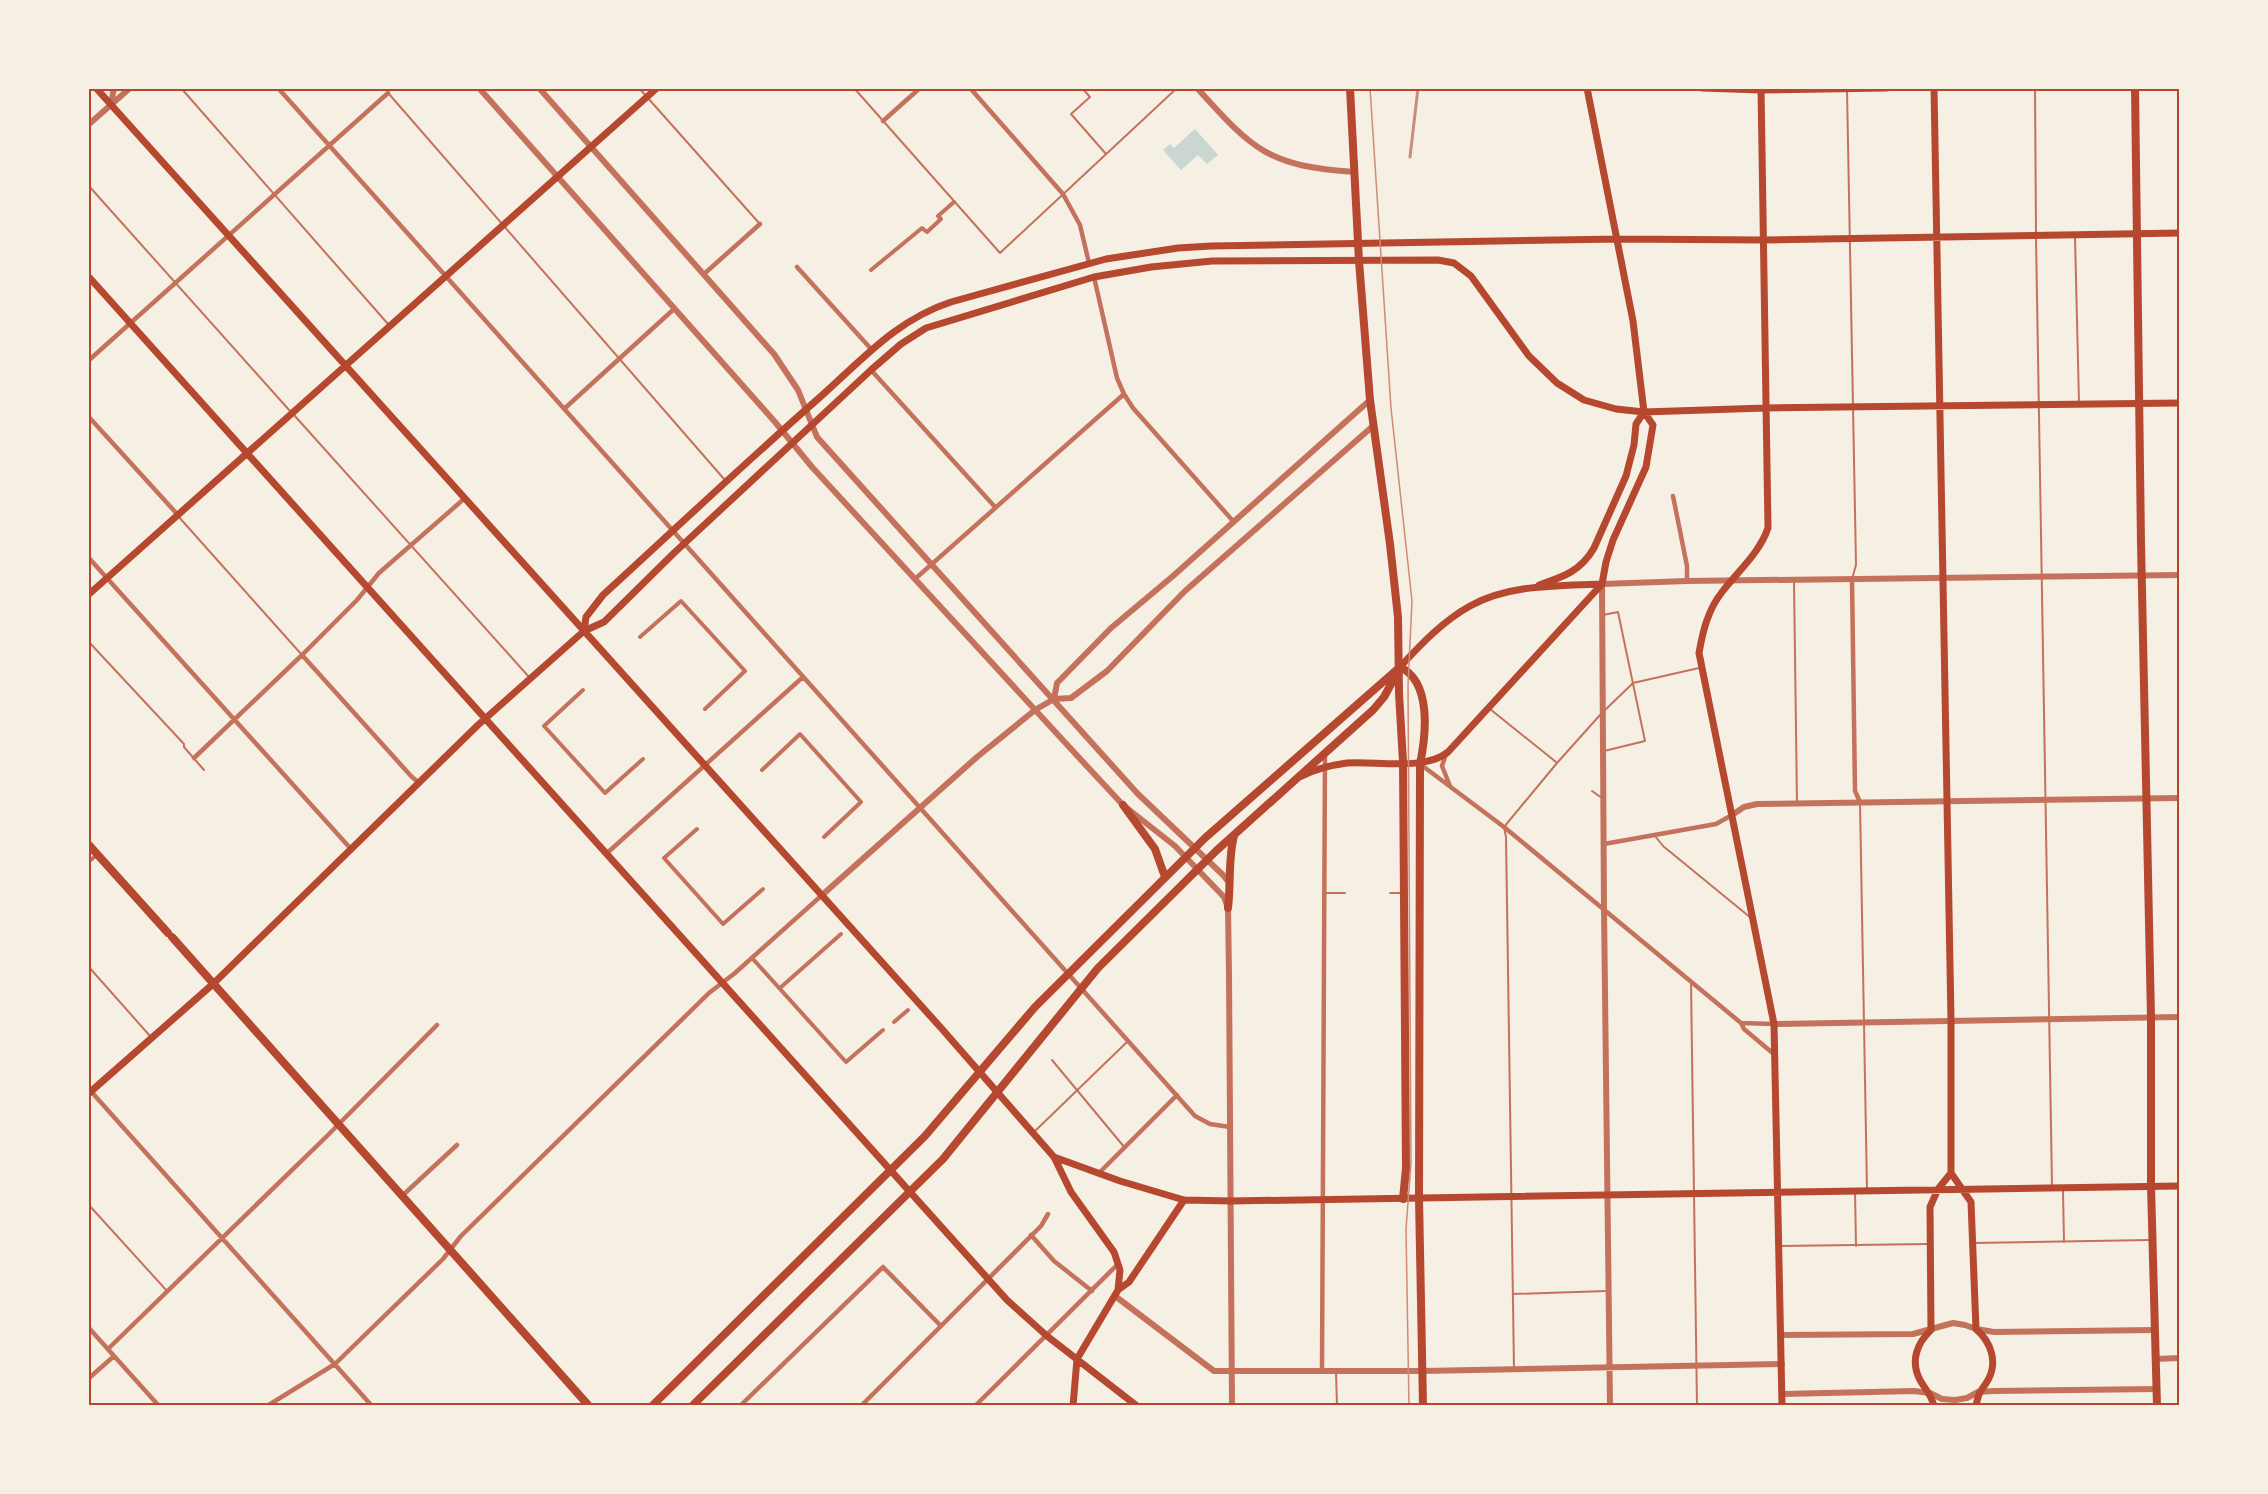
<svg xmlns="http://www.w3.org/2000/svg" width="2268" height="1494" font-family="'IBM Plex Sans',sans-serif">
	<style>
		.water { fill: #c9d6d2 }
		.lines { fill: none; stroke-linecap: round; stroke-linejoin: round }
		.service { stroke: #c5725c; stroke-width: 2 }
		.pedestrian { stroke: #c5725c; stroke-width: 4 }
		.minor { stroke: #c5725c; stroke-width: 4.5 }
		.tertiary { stroke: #c5725c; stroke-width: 6 }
		.secondary { stroke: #b5482f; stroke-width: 7 }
		.primary { stroke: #b5482f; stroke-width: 8 }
		.tram { stroke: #cf8b77; stroke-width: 1.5 }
		.rail { stroke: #cf8b77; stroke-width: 3 }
		.neatline { fill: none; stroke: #b5482f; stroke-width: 2 }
	</style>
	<rect width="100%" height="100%" fill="#f6efe4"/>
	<path class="water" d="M 1195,129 L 1218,155 L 1207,164 L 1198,155 L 1181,170 L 1163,150 L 1170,144 L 1174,148 Z"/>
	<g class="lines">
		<path class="service" d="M 181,88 L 388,324
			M 639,88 L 759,223
			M 854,88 L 1000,253 L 1177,88
			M 1082,88 L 1090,97 L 1071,114 L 1106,154
			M 2035,88 L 2036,233
			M 1847,90 L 1856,565 L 1852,579
			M 389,94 L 724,479
			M 88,185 L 290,411
			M 2075,237 L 2079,403
			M 2036,238 L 2052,1186
			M 294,415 L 529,677
			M 178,516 L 302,655
			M 1794,581 L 1797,803
			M 1603,615 L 1618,612 L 1645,741 L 1604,751
			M 88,641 L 184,744 L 184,747 L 204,770
			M 1490,709 L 1556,762
			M 1604,711 L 1633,683 L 1699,668
			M 1592,791 L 1602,798
			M 1860,803 L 1867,1190
			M 1655,836 L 1663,846 L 1751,918
			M 1324,893 L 1345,893
			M 1390,893 L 1401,893
			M 88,966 L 150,1036
			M 1691,982 L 1697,1406
			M 1052,1060 L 1125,1148
			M 1033,1133 L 1128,1041
			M 2063,1191 L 2064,1242
			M 1855,1192 L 1856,1246
			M 88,1204 L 167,1291
			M 1973,1243 L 2150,1240
			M 1780,1246 L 1928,1244
			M 1513,1294 L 1606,1291
			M 1514,1369 L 1506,837 L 1504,827 L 1557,763 L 1600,715
			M 1336,1372 L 1337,1406"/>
		<path class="pedestrian" d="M 871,270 L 922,228 L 927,232 L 941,219 L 938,216 L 954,202
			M 640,637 L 681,601 L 745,671 L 705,709
			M 583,690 L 544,726 L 605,793 L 643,759
			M 762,770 L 800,734 L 861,802 L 824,837
			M 697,829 L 664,858 L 723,924 L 763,889
			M 88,862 L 97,855
			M 752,958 L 846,1062 L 883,1030
			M 780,988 L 841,934
			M 894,1022 L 908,1010"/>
		<path class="minor" d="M 278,88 L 1195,1116 L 1210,1124 L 1230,1127
			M 970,88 L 1063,194 L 1080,225 L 1089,263
			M 883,121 L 920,88
			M 797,267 L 872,350
			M 704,274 L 760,224
			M 1094,277 L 1117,378 L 1124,394 L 1133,408 L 1233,521
			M 88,361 L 388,93
			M 871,370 L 995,507
			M 564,409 L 674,309
			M 88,416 L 178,515
			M 1673,496 L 1687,566 L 1687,581
			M 88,557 L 351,849
			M 915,579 L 1124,394
			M 1852,579 L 1855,791 L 1860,802
			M 302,655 L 411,776 L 419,783
			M 1446,754 L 1442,766 L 1450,786
			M 194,758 L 302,655 L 357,600 L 379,573 L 465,498
			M 1420,764 L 1504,827 L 1741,1023 L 1744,1029 L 1775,1055
			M 1604,844 L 1716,824 L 1732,815
			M 606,854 L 803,677
			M 1741,1023 L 1774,1024
			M 88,1088 L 372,1406
			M 1099,1173 L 1177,1095
			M 402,1196 L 457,1145
			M 1031,1235 L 1054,1261 L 1092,1291
			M 88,1327 L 159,1406
			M 108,1349 L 327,1136 L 437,1025
			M 1322,1371 L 1325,753
			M 88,1379 L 114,1356
			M 267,1406 L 335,1364 L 443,1259 L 461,1236 L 709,993 L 735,973 L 821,896
			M 740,1406 L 883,1267 L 941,1326
			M 861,1406 L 1041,1226 L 1048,1214
			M 975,1406 L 1118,1264"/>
		<path class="tertiary" d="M 479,88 L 775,422 L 812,467 L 1083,762 L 1123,805 L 1175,846 L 1224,897 L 1228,908 L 1229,975 L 1232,1406
			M 539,88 L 774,354 L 798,390 L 817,437 L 1137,793 L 1223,875 L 1230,884
			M 1197,88 C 1254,151 1268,166 1355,172
			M 111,104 L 114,88
			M 88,125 L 130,88
			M 1054,699 L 1057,683 L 1111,628 L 1173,576 L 1370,400
			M 1732,815 L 1744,807 L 1757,804 L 2180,798
			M 821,896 L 977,757 L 1035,710 L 1054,699 L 1071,698 L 1107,671 L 1185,591 L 1373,426
			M 1774,1024 L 2180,1017
			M 1115,1296 L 1214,1371 L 1422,1371 L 1782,1364
			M 1781,1335 L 1913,1334 L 1953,1323 L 1965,1325 L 1976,1329 L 1994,1332 L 2155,1330
			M 2155,1359 L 2180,1358
			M 1782,1394 L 1914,1391 L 1930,1393 L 1942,1399 L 1955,1400 L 1967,1398 L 1978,1392 L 1994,1391 L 2156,1389
			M 1610,1406 L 1604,909 L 1602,584 L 1687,581 L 2180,575"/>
		<path class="secondary" d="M 96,88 L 942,1029 L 1054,1157 L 1071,1192 L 1114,1252 L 1120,1270 L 1118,1290
			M 1587,88 L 1633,321 L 1644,412 L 1653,425 L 1646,467 L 1613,540 L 1606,562 L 1602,584
			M 1702,88 L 1761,90 L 1887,88
			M 1761,88 L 1768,528 C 1759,554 1738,571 1722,592 C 1708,610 1703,630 1699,653 L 1774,1024 L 1782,1406
			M 1934,88 L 1951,1020 L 1951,1173
			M 88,276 L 1007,1300 L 1047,1336 L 1137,1406
			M 1539,585 C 1563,577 1581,571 1594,548 L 1626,476 L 1634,445 L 1636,424 L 1644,412
			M 88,595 L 657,88
			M 584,631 L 586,617 L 603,595 C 675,529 746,462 819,398 C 862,360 896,320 951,302 L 1106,259 L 1178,248 L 1211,246 L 1618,239 L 1764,240 L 2180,233
			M 1400,667 C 1421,644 1443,621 1470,606 C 1509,584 1559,586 1602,584
			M 1302,776 C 1315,769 1332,765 1347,763 C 1377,761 1425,771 1448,752 L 1602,584
			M 88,1094 L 213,984 L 478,725 L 584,631 L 604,622 L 674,553 L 871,370 L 901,344 L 926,328 L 1094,277 L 1151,267 L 1212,261 L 1438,260 L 1454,263 L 1471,276 L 1529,356 L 1557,383 L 1584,400 L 1616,409 L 1644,412 L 1765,408 L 2180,403
			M 1054,1157 L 1120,1181 L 1184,1200 L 1231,1201 L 2180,1186
			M 1951,1173 L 1971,1202 L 1976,1329 C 1991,1342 1998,1362 1988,1380 C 1981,1392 1979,1390 1976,1406
			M 1073,1406 L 1077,1359 L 1118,1290 L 1129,1282 L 1184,1200
			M 1934,1406 C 1931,1394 1925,1389 1920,1380 C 1910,1361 1917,1343 1931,1330 L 1930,1207 L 1938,1189 L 1951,1173"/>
		<path class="primary" d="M 1350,88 L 1359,261 L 1370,400 L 1390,544 L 1398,617 L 1399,693 L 1403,762 L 1406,1168 L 1403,1199
			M 2135,88 L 2141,543 L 2151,1017 L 2151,1186 L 2157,1406
			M 1400,667 C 1432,682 1426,735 1420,764 L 1419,1198 L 1423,1406
			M 1123,805 L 1155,849 L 1165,877
			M 88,844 L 168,933
			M 1228,908 C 1231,884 1228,858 1234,836
			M 172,937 L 589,1406
			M 652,1406 L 925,1136 L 1035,1007 L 1205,838 L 1400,667
			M 692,1406 L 943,1159 L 1098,968 L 1216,851 L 1373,710 L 1384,697 L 1397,673"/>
		<path class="tram" d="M 1370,88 L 1391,408 L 1412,601 L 1408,685 L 1411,1163 L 1406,1229 L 1409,1406"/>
		<path class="rail" d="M 1410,157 L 1418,88"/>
	</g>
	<rect width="2268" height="1494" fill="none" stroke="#f6efe4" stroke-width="180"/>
	<rect x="90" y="90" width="2088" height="1314" class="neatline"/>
</svg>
